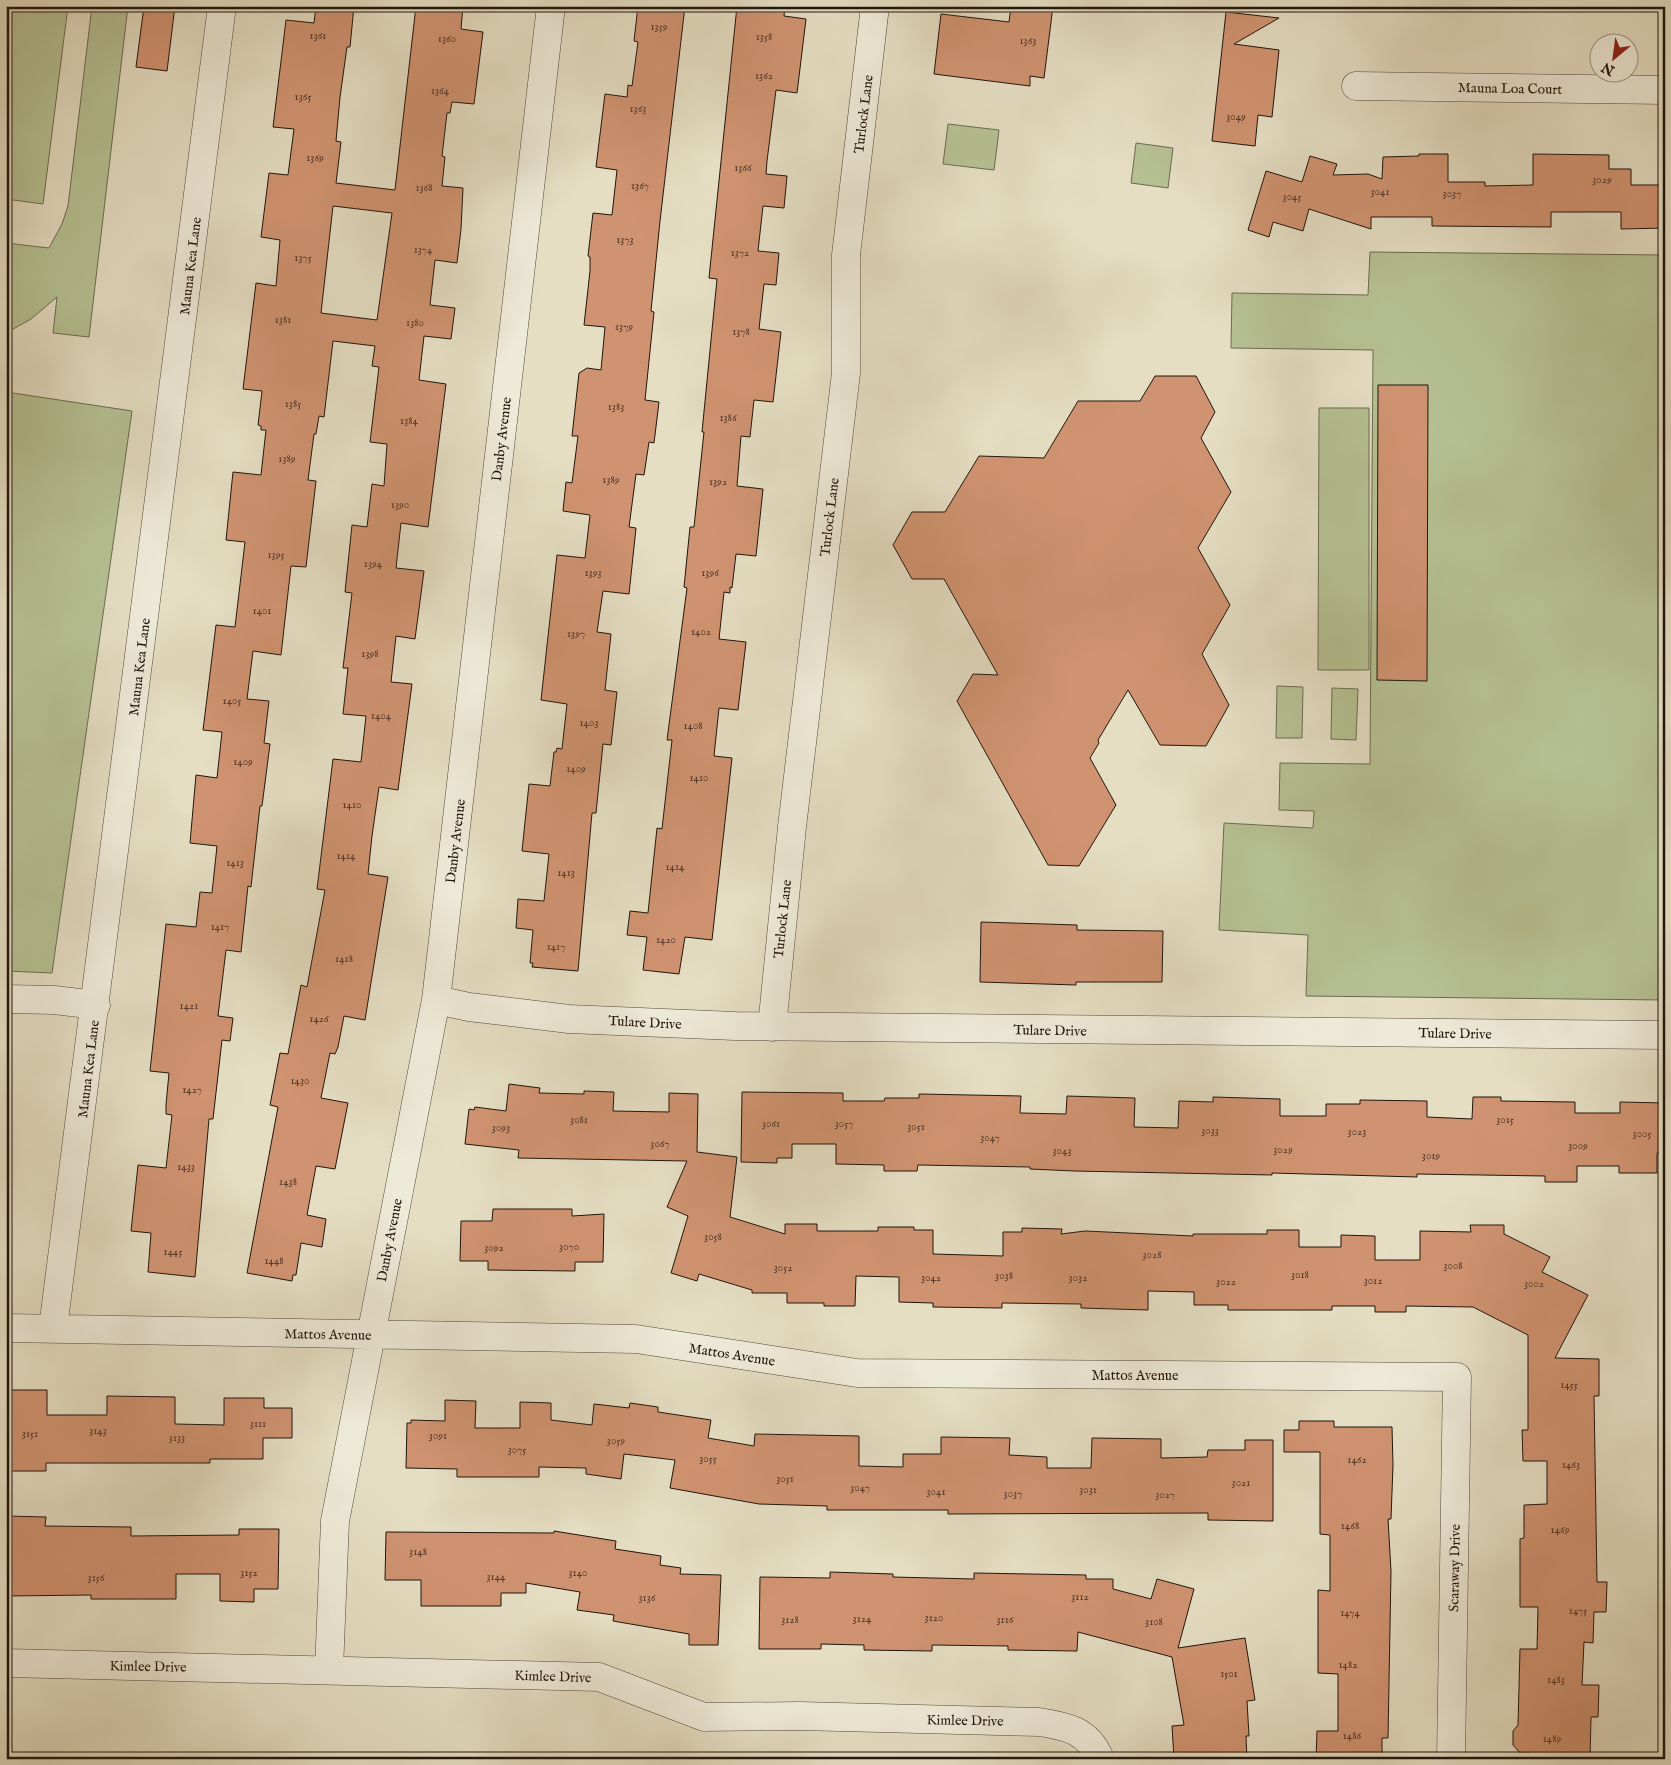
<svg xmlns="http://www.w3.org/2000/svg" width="1671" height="1765" font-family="'IM FELL English',serif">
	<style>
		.green { fill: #b6c193; stroke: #6c6b50 }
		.building { fill: #d09371; stroke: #21150d; fill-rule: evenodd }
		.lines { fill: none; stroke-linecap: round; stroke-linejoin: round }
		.minor-casing { stroke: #52473a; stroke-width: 29 }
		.minor { stroke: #eeead8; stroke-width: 28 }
		.labels { text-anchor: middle; stroke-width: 4.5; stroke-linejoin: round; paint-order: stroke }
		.number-label { font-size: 11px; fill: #4d3426 }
		.street-label { font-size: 14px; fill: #21150d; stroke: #eeead8 }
	</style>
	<rect width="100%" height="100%" fill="#e5dec3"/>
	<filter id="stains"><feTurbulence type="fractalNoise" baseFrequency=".004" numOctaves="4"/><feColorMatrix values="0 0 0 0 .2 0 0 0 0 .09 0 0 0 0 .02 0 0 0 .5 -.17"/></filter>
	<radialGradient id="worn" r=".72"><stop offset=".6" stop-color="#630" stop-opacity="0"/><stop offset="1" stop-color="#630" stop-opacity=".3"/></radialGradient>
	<path class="green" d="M 6,6 L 68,6 L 43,204 L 6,199 Z
		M 92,6 L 128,6 L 89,337 L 53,333 L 57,297 L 31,319 L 6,333 L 6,243 L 49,248 L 62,224 L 68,206 Z
		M 948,124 L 999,130 L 994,170 L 943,164 Z
		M 1136,143 L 1173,148 L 1168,188 L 1131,183 Z
		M 1370,252 L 1665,255 L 1665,1000 L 1306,996 L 1308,935 L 1219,930 L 1224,823 L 1313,828 L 1314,811 L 1279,810 L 1280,763 L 1370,764 L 1373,350 L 1231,348 L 1232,293 L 1368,295 Z
		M 6,392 L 132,411 L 52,973 L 6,971 Z
		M 1319,408 L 1369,408 L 1369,670 L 1318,670 Z
		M 1277,686 L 1303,687 L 1302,738 L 1276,738 Z
		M 1332,688 L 1358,689 L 1356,740 L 1331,739 Z"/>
	<path class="building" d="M 144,6 L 175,6 L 167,71 L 136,67 Z
		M 316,6 L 354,6 L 350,47 L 347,47 L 340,97 L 336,141 L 341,142 L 336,183 L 395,190 L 416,6 L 463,6 L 461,29 L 483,32 L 474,104 L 452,102 L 450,113 L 447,113 L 442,156 L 445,157 L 442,186 L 463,188 L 461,229 L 457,263 L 435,260 L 430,305 L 455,308 L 451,339 L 424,336 L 419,380 L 446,384 L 428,527 L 401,523 L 396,568 L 424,571 L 415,639 L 396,636 L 391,682 L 412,684 L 398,790 L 379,787 L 372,836 L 368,874 L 388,877 L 365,1020 L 344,1016 L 338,1047 L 335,1054 L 330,1053 L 321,1098 L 348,1103 L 335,1169 L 316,1166 L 307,1215 L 326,1219 L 322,1247 L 301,1243 L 296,1275 L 293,1275 L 292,1281 L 247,1273 L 278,1107 L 270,1105 L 280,1053 L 288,1054 L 301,985 L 307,987 L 325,890 L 317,889 L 333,759 L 361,762 L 366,716 L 343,714 L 348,668 L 343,668 L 352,593 L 345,592 L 352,525 L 367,527 L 372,484 L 384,486 L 387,444 L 370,442 L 379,367 L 372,366 L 375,346 L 333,341 L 324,417 L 319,416 L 316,434 L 314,434 L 308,480 L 316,481 L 306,567 L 291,566 L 281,655 L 253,651 L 247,699 L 269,701 L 264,743 L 270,744 L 262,806 L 260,806 L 251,887 L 248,886 L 241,952 L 226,950 L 218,1016 L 233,1018 L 230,1041 L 222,1040 L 213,1119 L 209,1119 L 195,1277 L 148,1272 L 151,1233 L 131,1231 L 138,1165 L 166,1168 L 172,1115 L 166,1114 L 166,1105 L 169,1073 L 150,1071 L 166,924 L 196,927 L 200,892 L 212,893 L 217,846 L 190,843 L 196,775 L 217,778 L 222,732 L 203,730 L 208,690 L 216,625 L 235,627 L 245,542 L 226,540 L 233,472 L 261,475 L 266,430 L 261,430 L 261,426 L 258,425 L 262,391 L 243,389 L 256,283 L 276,286 L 280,240 L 261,237 L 269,173 L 288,175 L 294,129 L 273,127 L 286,20 L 314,23 ZM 333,206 L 392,213 L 377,320 L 321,313 Z
		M 638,6 L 685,6 L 660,221 L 651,311 L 654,312 L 645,400 L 659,402 L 654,443 L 649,442 L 644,475 L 636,474 L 629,527 L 636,528 L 629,594 L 603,591 L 597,632 L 611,634 L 605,690 L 617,692 L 611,745 L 603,744 L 596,813 L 592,813 L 578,971 L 532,967 L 533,963 L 530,963 L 533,930 L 516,928 L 518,899 L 544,901 L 549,854 L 522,851 L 529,784 L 550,786 L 554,752 L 556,752 L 557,748 L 562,749 L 567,704 L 541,700 L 557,555 L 585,558 L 590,515 L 563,511 L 566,482 L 572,483 L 578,436 L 572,436 L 579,373 L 587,368 L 601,370 L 605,327 L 584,325 L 590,271 L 590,257 L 588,256 L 593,213 L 612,215 L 617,170 L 596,167 L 605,94 L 627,97 L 628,85 L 632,86 L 638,42 L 634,41 Z
		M 737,6 L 785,6 L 784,16 L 806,19 L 797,93 L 776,90 L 767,161 L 766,174 L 787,176 L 784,208 L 763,206 L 758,251 L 779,253 L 776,285 L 764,284 L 759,329 L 781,332 L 773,402 L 754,400 L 750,437 L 741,436 L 737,486 L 763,489 L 756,556 L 736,554 L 732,588 L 730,587 L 730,593 L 724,592 L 719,639 L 746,642 L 738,710 L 719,708 L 714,756 L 732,758 L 712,940 L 685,937 L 679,974 L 643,970 L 647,937 L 627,935 L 630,911 L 648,913 L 657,828 L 662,829 L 672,740 L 667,740 L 687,588 L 684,587 L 690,527 L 694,527 L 704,432 L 702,432 L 717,279 L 709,278 Z
		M 1011,6 L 1053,6 L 1044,78 L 1030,76 L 1030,86 L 934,74 L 941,14 L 1009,22 Z
		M 1226,12 L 1279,18 L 1234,44 L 1279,50 L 1272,117 L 1258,115 L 1255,146 L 1212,141 Z
		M 1419,154 L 1448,154 L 1448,182 L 1485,182 L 1485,186 L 1533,185 L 1533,154 L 1609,155 L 1609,169 L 1631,169 L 1631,185 L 1665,185 L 1665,228 L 1621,229 L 1621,212 L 1551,212 L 1551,227 L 1432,226 L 1432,217 L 1371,217 L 1371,229 L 1309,209 L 1303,231 L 1273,222 L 1269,237 L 1248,230 L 1266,171 L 1302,182 L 1310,156 L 1337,164 L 1333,175 L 1368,174 L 1382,179 L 1383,157 L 1419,156 Z
		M 1155,376 L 1196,376 L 1215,412 L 1201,438 L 1231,492 L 1198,548 L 1230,605 L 1202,654 L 1229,705 L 1206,746 L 1160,745 L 1128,690 L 1098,740 L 1099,743 L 1090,758 L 1116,805 L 1079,866 L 1048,865 L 957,701 L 973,674 L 998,675 L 944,579 L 912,579 L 893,545 L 912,512 L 945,512 L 979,456 L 1044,458 L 1078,401 L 1140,401 Z
		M 1378,385 L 1428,385 L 1427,681 L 1377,680 Z
		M 981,922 L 1077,925 L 1077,930 L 1163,931 L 1162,982 L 1076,982 L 1076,985 L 980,982 Z
		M 509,1084 L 540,1088 L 539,1093 L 584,1094 L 584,1091 L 614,1092 L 613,1111 L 669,1112 L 669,1093 L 698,1094 L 697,1152 L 737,1157 L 730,1217 L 785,1234 L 785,1224 L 817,1224 L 817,1231 L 878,1231 L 878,1227 L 914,1227 L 914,1230 L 933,1230 L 933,1254 L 1003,1256 L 1003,1232 L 1022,1232 L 1022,1228 L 1062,1229 L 1061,1234 L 1085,1231 L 1193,1236 L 1193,1234 L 1267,1234 L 1267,1230 L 1299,1230 L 1299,1247 L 1341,1247 L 1341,1235 L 1375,1236 L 1375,1260 L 1420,1260 L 1420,1231 L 1471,1232 L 1470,1225 L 1504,1225 L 1504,1234 L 1550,1257 L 1542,1272 L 1588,1295 L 1555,1358 L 1599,1359 L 1599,1396 L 1594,1396 L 1597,1582 L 1607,1582 L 1606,1612 L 1594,1612 L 1593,1643 L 1584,1642 L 1582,1685 L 1599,1685 L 1598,1717 L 1591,1717 L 1590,1759 L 1530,1759 L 1530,1753 L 1520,1753 L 1513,1745 L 1513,1731 L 1518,1725 L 1520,1649 L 1537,1649 L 1538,1607 L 1520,1607 L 1520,1539 L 1524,1538 L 1524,1505 L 1547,1504 L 1547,1461 L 1523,1461 L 1522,1430 L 1528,1430 L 1528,1335 L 1473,1307 L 1406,1306 L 1406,1312 L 1375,1312 L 1375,1306 L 1332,1306 L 1332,1310 L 1228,1310 L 1228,1305 L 1194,1305 L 1194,1292 L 1148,1291 L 1148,1310 L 1081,1308 L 1081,1304 L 1002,1303 L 1002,1308 L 933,1307 L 933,1303 L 899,1302 L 899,1277 L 856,1276 L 855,1306 L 824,1306 L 824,1303 L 787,1303 L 787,1293 L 752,1293 L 752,1290 L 699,1274 L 697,1281 L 671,1273 L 688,1216 L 667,1207 L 687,1161 L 518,1158 L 519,1150 L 465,1144 L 469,1109 L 474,1110 L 475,1107 L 506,1111 Z
		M 742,1092 L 843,1093 L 843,1101 L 884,1101 L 885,1098 L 919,1098 L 919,1094 L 1021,1096 L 1020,1113 L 1066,1114 L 1067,1096 L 1135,1098 L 1134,1127 L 1178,1128 L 1179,1101 L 1213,1102 L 1213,1097 L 1280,1099 L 1280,1116 L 1326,1116 L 1326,1104 L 1360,1104 L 1360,1100 L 1427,1101 L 1427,1117 L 1472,1119 L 1473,1097 L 1501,1097 L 1501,1101 L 1575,1102 L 1575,1113 L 1620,1113 L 1620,1102 L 1665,1103 L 1665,1153 L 1657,1153 L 1657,1173 L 1619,1173 L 1619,1166 L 1577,1166 L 1577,1182 L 1545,1182 L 1545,1176 L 1417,1174 L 1417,1177 L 1272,1173 L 1272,1175 L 1074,1171 L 1030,1169 L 1030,1167 L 918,1165 L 917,1171 L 884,1171 L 884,1165 L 836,1164 L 836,1144 L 792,1144 L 792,1158 L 777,1158 L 777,1163 L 741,1162 Z
		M 493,1209 L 572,1209 L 572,1216 L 604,1214 L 603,1262 L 575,1262 L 575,1271 L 488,1270 L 488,1261 L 460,1261 L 461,1221 L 492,1221 Z
		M 6,1390 L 47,1390 L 47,1415 L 107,1415 L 107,1396 L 175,1397 L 175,1424 L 224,1425 L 224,1398 L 264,1398 L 264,1408 L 292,1408 L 292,1438 L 263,1438 L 263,1459 L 210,1459 L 210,1463 L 46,1463 L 46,1471 L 6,1471 Z
		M 445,1400 L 476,1401 L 475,1428 L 520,1428 L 520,1402 L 551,1403 L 551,1420 L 592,1425 L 594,1404 L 629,1408 L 630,1403 L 658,1407 L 658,1412 L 711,1420 L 708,1438 L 754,1446 L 755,1434 L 859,1436 L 859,1466 L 903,1467 L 903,1454 L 941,1454 L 941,1437 L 1010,1438 L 1009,1455 L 1047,1457 L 1047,1468 L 1091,1468 L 1092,1438 L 1161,1439 L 1161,1458 L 1207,1457 L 1208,1450 L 1245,1450 L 1245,1440 L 1273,1440 L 1273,1521 L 1208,1520 L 1208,1513 L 948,1514 L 948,1510 L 827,1510 L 827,1506 L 759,1504 L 670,1488 L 675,1460 L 624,1454 L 621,1479 L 586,1474 L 586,1468 L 539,1467 L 539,1477 L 457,1477 L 457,1469 L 406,1468 L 407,1423 L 411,1423 L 411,1420 L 445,1421 Z
		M 1299,1421 L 1334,1421 L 1334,1427 L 1392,1427 L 1393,1465 L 1391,1519 L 1388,1519 L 1391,1571 L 1388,1738 L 1382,1738 L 1382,1759 L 1316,1759 L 1317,1731 L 1338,1731 L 1338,1674 L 1318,1673 L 1318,1590 L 1330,1591 L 1330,1535 L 1320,1534 L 1320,1452 L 1284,1452 L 1284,1430 L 1299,1430 Z
		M 6,1516 L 46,1517 L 45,1526 L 131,1527 L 131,1536 L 239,1535 L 239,1529 L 279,1529 L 278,1589 L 254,1589 L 254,1602 L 220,1601 L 220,1574 L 176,1574 L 176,1599 L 91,1599 L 91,1595 L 6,1596 Z
		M 554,1531 L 616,1541 L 615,1549 L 661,1556 L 660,1565 L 681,1568 L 680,1574 L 721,1575 L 718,1645 L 689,1645 L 689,1634 L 613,1621 L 614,1615 L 577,1610 L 580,1592 L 526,1583 L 526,1593 L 501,1593 L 501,1606 L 421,1606 L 421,1580 L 385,1580 L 386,1532 L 554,1533 Z
		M 830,1572 L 893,1574 L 893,1577 L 974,1579 L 974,1573 L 1086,1575 L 1086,1579 L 1113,1579 L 1113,1589 L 1151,1599 L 1157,1579 L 1194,1589 L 1178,1648 L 1245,1638 L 1255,1700 L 1247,1701 L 1249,1736 L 1246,1736 L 1247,1759 L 1174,1759 L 1172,1726 L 1184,1725 L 1172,1657 L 1078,1632 L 1077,1651 L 1008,1650 L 1008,1646 L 932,1645 L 932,1651 L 864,1650 L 864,1645 L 821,1644 L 821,1649 L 759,1649 L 760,1577 L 830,1578 Z"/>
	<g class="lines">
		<defs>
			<path id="minor" d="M 1356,86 L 1665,90
				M 6,999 L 54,1000 L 96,1005
				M 436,1000 L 469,1007 L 569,1019 L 735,1026 L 1665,1035
				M 772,1027 L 792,827 L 846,373 L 846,255 L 875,6
				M 6,1328 L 636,1339 L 857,1373 L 1457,1377 L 1451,1759
				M 53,1328 L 222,6
				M 6,1663 L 599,1677 L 704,1717 L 799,1716 L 1039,1722 C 1066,1726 1088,1730 1100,1759
				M 329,1670 L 335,1521 L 436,1000 L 551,6"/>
		</defs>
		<use href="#minor" class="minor-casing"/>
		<use href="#minor" class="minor"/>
	</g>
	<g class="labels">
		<g class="number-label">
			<text x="659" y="30">1359</text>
			<text x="318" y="39">1361</text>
			<text x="764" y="40">1358</text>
			<text x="447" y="42">1360</text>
			<text x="1028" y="44">1363</text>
			<text x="764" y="79">1362</text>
			<text x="440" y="94">1364</text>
			<text x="303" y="100">1365</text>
			<text x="638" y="112">1363</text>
			<text x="1236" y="120">3049</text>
			<text x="315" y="161">1369</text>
			<text x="743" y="171">1366</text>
			<text x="1602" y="183">3029</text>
			<text x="640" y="189">1367</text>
			<text x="424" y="191">1368</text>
			<text x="1380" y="195">3041</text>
			<text x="1452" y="197">3037</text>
			<text x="1292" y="200">3045</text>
			<text x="625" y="243">1373</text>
			<text x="423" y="253">1374</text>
			<text x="740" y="256">1372</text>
			<text x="303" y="261">1375</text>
			<text x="283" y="323">1381</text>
			<text x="415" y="326">1380</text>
			<text x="624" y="330">1379</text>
			<text x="741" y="335">1378</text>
			<text x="293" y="407">1385</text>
			<text x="616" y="410">1383</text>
			<text x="728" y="421">1386</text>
			<text x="409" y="424">1384</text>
			<text x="287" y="462">1389</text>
			<text x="611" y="483">1389</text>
			<text x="718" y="485">1392</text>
			<text x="400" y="508">1390</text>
			<text x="276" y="558">1395</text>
			<text x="373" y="567">1394</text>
			<text x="593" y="576">1393</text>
			<text x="710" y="576">1396</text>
			<text x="262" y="614">1401</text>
			<text x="701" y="635">1402</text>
			<text x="576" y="637">1397</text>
			<text x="370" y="657">1398</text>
			<text x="232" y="704">1405</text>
			<text x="381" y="719">1404</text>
			<text x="589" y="726">1403</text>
			<text x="693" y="729">1408</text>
			<text x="243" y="765">1409</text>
			<text x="576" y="772">1409</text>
			<text x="699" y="781">1410</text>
			<text x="352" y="808">1410</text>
			<text x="346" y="859">1414</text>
			<text x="235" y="866">1413</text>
			<text x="675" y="870">1414</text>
			<text x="566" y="876">1413</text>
			<text x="220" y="930">1417</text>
			<text x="666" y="943">1420</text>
			<text x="556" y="950">1417</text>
			<text x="344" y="962">1418</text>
			<text x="189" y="1009">1421</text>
			<text x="319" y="1022">1426</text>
			<text x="300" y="1084">1430</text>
			<text x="192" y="1093">1427</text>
			<text x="579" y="1123">3081</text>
			<text x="1505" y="1123">3015</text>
			<text x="771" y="1127">3061</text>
			<text x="844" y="1127">3057</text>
			<text x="916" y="1130">3051</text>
			<text x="501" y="1131">3093</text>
			<text x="1210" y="1134">3033</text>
			<text x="1357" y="1135">3023</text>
			<text x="1642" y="1137">3005</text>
			<text x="990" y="1141">3047</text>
			<text x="660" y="1147">3067</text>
			<text x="1578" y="1149">3009</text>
			<text x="1283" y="1153">3029</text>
			<text x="1062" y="1154">3043</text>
			<text x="1431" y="1159">3019</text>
			<text x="186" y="1170">1433</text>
			<text x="288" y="1185">1438</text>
			<text x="713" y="1240">3058</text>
			<text x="569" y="1250">3070</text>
			<text x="494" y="1251">3092</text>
			<text x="173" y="1255">1445</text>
			<text x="1152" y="1258">3028</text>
			<text x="274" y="1264">1448</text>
			<text x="1453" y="1269">3008</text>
			<text x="783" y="1271">3052</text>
			<text x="1300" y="1278">3018</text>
			<text x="1004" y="1279">3038</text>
			<text x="931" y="1281">3042</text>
			<text x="1078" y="1281">3032</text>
			<text x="1373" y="1284">3012</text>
			<text x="1226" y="1285">3022</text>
			<text x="1534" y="1287">3002</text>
			<text x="1569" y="1388">1455</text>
			<text x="258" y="1427">3111</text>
			<text x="98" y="1434">3143</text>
			<text x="30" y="1437">3151</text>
			<text x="438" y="1439">3091</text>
			<text x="177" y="1441">3133</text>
			<text x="616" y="1444">3059</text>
			<text x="517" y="1453">3075</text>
			<text x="708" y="1462">3055</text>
			<text x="1357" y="1463">1462</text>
			<text x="1571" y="1468">1463</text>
			<text x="785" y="1482">3051</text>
			<text x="1241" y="1486">3021</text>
			<text x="860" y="1491">3047</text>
			<text x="1088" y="1493">3031</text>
			<text x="936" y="1495">3041</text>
			<text x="1013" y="1497">3037</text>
			<text x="1165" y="1498">3027</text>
			<text x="1350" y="1529">1468</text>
			<text x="1560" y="1533">1469</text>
			<text x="418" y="1555">3148</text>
			<text x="249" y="1576">3152</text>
			<text x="578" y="1576">3140</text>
			<text x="496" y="1580">3144</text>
			<text x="96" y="1581">3156</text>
			<text x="1080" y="1600">3112</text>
			<text x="647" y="1601">3136</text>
			<text x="1578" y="1614">1475</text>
			<text x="1350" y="1616">1474</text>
			<text x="934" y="1621">3120</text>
			<text x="862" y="1622">3124</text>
			<text x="790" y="1623">3128</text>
			<text x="1005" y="1623">3116</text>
			<text x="1154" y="1625">3108</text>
			<text x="1348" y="1668">1482</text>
			<text x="1229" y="1677">1501</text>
			<text x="1556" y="1683">1483</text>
			<text x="1352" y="1739">1486</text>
			<text x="1552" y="1742">1489</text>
		</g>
		<g class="street-label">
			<text transform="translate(1510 88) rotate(1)" y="5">Mauna Loa Court</text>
			<text transform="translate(863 114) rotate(-83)" y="5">Turlock Lane</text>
			<text transform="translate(190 266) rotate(-83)" y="5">Mauna Kea Lane</text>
			<text transform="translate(501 439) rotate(-83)" y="5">Danby Avenue</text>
			<text transform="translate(829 517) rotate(-83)" y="5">Turlock Lane</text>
			<text transform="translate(139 667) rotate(-83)" y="5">Mauna Kea Lane</text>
			<text transform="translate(455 841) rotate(-83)" y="5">Danby Avenue</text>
			<text transform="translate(782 919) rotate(-84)" y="5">Turlock Lane</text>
			<text transform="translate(645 1022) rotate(3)" y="5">Tulare Drive</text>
			<text transform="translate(1050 1030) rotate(1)" y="5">Tulare Drive</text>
			<text transform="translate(1455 1033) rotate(1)" y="5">Tulare Drive</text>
			<text transform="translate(88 1069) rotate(-83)" y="5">Mauna Kea Lane</text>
			<text transform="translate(389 1240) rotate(-79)" y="5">Danby Avenue</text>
			<text transform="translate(328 1334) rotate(1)" y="5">Mattos Avenue</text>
			<text transform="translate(732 1354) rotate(9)" y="5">Mattos Avenue</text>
			<text x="1135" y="1380">Mattos Avenue</text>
			<text transform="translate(1454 1568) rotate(-89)" y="5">Scaraway Drive</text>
			<text transform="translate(148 1666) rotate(1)" y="5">Kimlee Drive</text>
			<text transform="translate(553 1676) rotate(2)" y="5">Kimlee Drive</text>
			<text transform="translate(965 1720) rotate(1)" y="5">Kimlee Drive</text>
		</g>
	</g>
	<rect width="1671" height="1765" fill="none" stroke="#e5dec3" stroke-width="25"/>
	<rect x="8" y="8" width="1656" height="1750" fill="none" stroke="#21150d" stroke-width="2.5"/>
	<rect x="12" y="12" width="1646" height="1740" fill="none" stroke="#21150d"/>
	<g transform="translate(1614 58) rotate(209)"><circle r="24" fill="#eeead8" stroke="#9c9587"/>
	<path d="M0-4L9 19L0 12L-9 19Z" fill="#8f2418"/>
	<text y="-8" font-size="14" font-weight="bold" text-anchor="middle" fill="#21150d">N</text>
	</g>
	<rect width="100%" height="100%" filter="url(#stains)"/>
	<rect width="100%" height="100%" fill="url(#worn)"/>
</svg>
